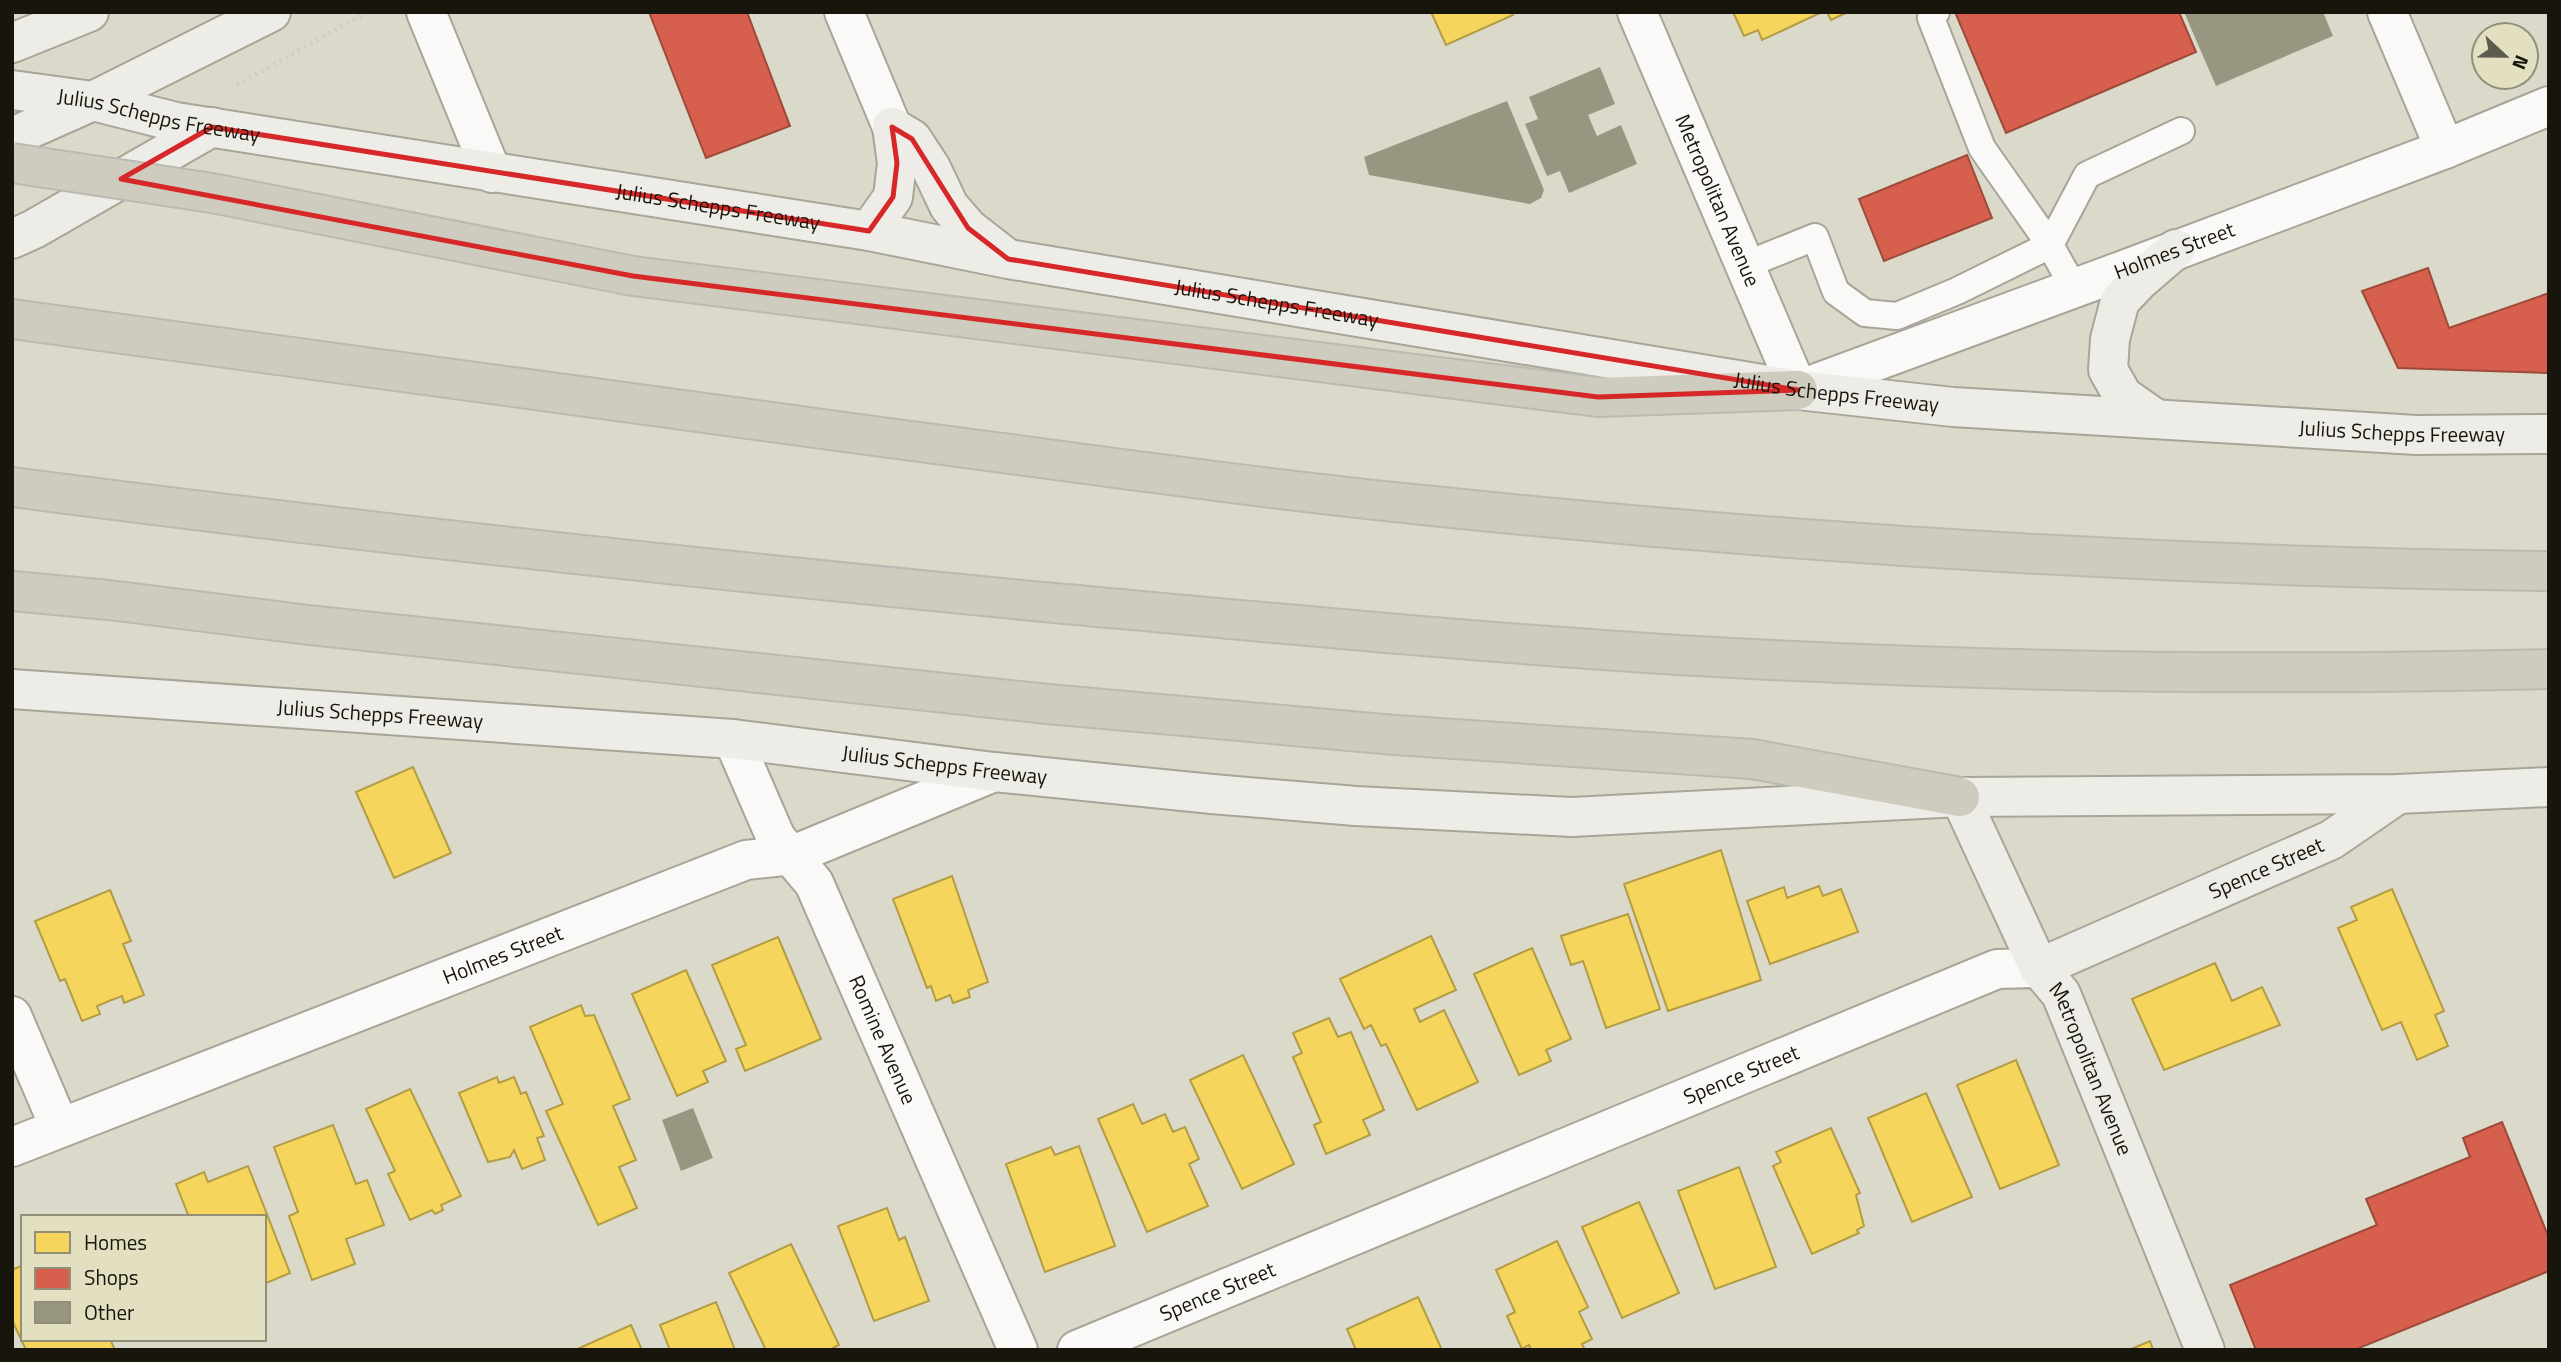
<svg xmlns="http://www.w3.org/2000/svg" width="2561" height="1362" font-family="'Titillium Web',sans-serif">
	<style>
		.homes { fill: #f6d55c; stroke: #b39c44; stroke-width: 2 }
		.shops { fill: #d6604d; stroke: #9d4a3a; stroke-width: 2 }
		.building { fill: #989681 }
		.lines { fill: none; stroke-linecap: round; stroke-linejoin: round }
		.lane-casing { stroke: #a6a598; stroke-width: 30 }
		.street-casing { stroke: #a6a598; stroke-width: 42 }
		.secondary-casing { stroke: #a6a598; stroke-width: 42 }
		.highway-casing { stroke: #bbbab2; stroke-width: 42 }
		.path { stroke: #ccccc7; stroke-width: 4.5; stroke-dasharray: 2 5; stroke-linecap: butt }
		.lane { stroke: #faf9f7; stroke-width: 26 }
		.street { stroke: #faf9f7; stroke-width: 38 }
		.secondary { stroke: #edece6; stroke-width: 38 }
		.highway { stroke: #ceccbf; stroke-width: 38 }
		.highway-bridge-casing { stroke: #bbbab2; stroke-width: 42; stroke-linecap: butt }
		.highway-bridge { stroke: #ceccbf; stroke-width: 38 }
		.marked { fill: none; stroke: #d62828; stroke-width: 5; stroke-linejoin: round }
		.labels { text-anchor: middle; stroke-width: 7; stroke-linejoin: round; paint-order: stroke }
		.street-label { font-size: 21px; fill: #18160c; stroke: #e3e0c2 }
	</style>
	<rect width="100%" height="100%" fill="#dbdaca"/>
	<path class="homes" d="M 1431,12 L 1511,12 L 1513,15 L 1446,45 Z
		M 1733,12 L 1822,12 L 1762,40 L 1758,30 L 1744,36 Z
		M 1827,12 L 1848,12 L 1831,20 Z
		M 413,767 L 451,853 L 394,878 L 356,792 Z
		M 1721,850 L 1761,980 L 1668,1011 L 1624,884 Z
		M 952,876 L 988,982 L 968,990 L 970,997 L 953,1003 L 950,995 L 936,1001 L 931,986 L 927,988 L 893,899 Z
		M 1819,886 L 1823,896 L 1841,889 L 1858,932 L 1770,964 L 1747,901 L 1784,887 L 1787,898 Z
		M 2392,889 L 2444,1011 L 2435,1015 L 2448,1046 L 2417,1060 L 2401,1022 L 2382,1030 L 2338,928 L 2357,920 L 2351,907 Z
		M 110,890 L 131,941 L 123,944 L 144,995 L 124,1003 L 122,996 L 109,1001 L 97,1006 L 100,1014 L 82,1021 L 65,979 L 60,981 L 35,921 Z
		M 1628,914 L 1660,1009 L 1606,1028 L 1583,961 L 1571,965 L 1561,936 Z
		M 1431,936 L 1456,990 L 1414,1009 L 1420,1022 L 1444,1010 L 1478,1082 L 1417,1110 L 1386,1044 L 1381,1046 L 1371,1025 L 1364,1029 L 1340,979 Z
		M 778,937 L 821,1039 L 745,1071 L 736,1049 L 746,1045 L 712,965 Z
		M 1532,948 L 1571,1039 L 1546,1050 L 1551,1061 L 1519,1075 L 1474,974 Z
		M 2215,963 L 2232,1001 L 2262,987 L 2280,1025 L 2164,1070 L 2132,999 Z
		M 686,970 L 726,1061 L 703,1071 L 708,1082 L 677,1096 L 632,994 Z
		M 581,1005 L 585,1016 L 594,1015 L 630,1099 L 613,1106 L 636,1160 L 619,1167 L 637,1208 L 598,1225 L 546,1111 L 563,1104 L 530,1027 Z
		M 1329,1018 L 1338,1037 L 1351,1032 L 1384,1110 L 1363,1120 L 1370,1135 L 1326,1154 L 1314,1125 L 1321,1122 L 1293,1057 L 1302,1053 L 1293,1033 Z
		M 1243,1055 L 1294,1164 L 1242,1189 L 1190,1080 Z
		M 2016,1060 L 2059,1165 L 2000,1189 L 1957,1085 Z
		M 497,1077 L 499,1083 L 514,1077 L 521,1094 L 526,1092 L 544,1136 L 537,1138 L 545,1160 L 522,1169 L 514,1150 L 510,1157 L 488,1162 L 459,1093 Z
		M 410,1089 L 461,1196 L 441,1205 L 443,1210 L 435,1214 L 432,1210 L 410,1220 L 388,1174 L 395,1171 L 366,1109 Z
		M 1926,1093 L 1972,1197 L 1912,1222 L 1868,1118 Z
		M 1133,1104 L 1142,1124 L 1165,1114 L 1173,1132 L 1185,1127 L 1199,1159 L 1189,1164 L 1208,1206 L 1147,1232 L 1098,1119 Z
		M 333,1125 L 356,1184 L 367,1180 L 384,1225 L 346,1239 L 355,1264 L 312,1280 L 289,1216 L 298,1212 L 274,1147 Z
		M 1831,1128 L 1860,1193 L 1856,1195 L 1864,1226 L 1857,1230 L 1859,1233 L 1812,1254 L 1773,1166 L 1781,1162 L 1776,1152 Z
		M 1079,1146 L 1115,1246 L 1045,1272 L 1006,1164 L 1051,1147 L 1055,1155 Z
		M 248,1166 L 290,1273 L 264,1284 L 264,1217 L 189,1217 L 176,1184 L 204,1172 L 208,1182 Z
		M 1739,1167 L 1776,1267 L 1715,1289 L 1678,1191 Z
		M 1639,1202 L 1679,1293 L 1622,1318 L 1582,1227 Z
		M 887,1208 L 899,1240 L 905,1237 L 929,1301 L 874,1321 L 838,1226 Z
		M 1557,1241 L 1588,1307 L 1579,1312 L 1592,1339 L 1582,1344 L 1585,1350 L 1531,1350 L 1529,1345 L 1522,1349 L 1507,1316 L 1515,1312 L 1496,1270 Z
		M 791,1244 L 839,1345 L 829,1350 L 766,1350 L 729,1273 Z
		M 23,1265 L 23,1339 L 110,1339 L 115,1350 L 26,1350 L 12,1320 L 12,1270 Z
		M 1418,1297 L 1442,1350 L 1356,1350 L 1347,1329 Z
		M 716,1302 L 735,1350 L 670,1350 L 660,1325 Z
		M 631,1325 L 642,1350 L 575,1350 Z
		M 2150,1341 L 2153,1350 L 2129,1350 Z"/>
	<path class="shops" d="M 649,12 L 747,12 L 790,126 L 706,158 Z
		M 1955,12 L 2179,12 L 2196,52 L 2006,133 Z
		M 1967,155 L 1992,218 L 1884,261 L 1859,199 Z
		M 2428,268 L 2449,328 L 2549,293 L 2549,373 L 2398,368 L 2362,291 Z
		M 2502,1122 L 2549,1238 L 2549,1271 L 2354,1350 L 2256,1350 L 2230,1285 L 2377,1225 L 2366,1199 L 2470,1157 L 2463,1138 Z"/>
	<path class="building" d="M 2184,12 L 2323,12 L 2333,36 L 2216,86 Z
		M 1600,67 L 1615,104 L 1588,115 L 1597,136 L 1621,125 L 1637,164 L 1569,193 L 1560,171 L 1547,176 L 1525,124 L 1538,119 L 1529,97 Z
		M 1507,101 L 1544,190 L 1541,198 L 1530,204 L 1369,175 L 1364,157 Z
		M 693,1108 L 713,1158 L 681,1171 L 662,1120 Z"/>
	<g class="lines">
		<defs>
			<path id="lane" d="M 1936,12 L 1931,18 L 1982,148 L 2050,245 L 2074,288
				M 1743,266 L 1815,237 L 1836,292 L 1865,313 L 1897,316 L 1957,291 L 2050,245 L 2087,175 L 2181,131"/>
			<g id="street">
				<path d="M 426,12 L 492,173"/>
				<path d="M 844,12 L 892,127"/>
				<path id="s1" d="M 1637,12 L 1798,390 L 2121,271 L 2445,149 L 2549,106"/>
				<path d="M 2387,12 L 2445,149"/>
				<path id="s2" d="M 733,739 L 776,838 L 814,883 L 1018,1350"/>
				<path d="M 12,1016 L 60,1128"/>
				<path id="s3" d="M 12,1147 L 746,860 L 793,855 L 994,772"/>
				<path id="s4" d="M 1077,1350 L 1997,969 L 2039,968"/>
			</g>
			<g id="secondary">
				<path d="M 12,43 L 89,12"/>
				<path id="s5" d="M 12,90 L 93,101 L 176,122 L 869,231 L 1008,259 L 1798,390 L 1953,407 L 2416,435 L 2549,434"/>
				<path d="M 892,127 L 912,139 L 931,168 L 949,206 L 968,228 L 1004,256"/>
				<path d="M 12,137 L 93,101 L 271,12"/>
				<path d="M 869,231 L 893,197 L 897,163 L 892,127"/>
				<path d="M 12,239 L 34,229 L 212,127"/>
				<path d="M 2156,419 L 2123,396 L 2108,370 L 2110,339 L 2120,301 L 2140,280 L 2176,249"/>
				<path id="s6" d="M 12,689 L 733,739 L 994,772 L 1212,794 L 1356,806 L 1572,817 L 1960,797 L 2398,794 L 2549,787"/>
				<path id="s7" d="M 1960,797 L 2039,968 L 2061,994 L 2205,1350"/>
				<path id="s8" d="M 2039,968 L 2331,840 L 2398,794"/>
			</g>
			<path id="highway" d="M 633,276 L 1598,397 L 1798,390
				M 12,319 C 305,358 597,399 889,438 C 1067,461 1245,487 1423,505 C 1797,544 2173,567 2549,571
				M 12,487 C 359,532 707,570 1055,603 C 1263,622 1471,642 1679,655 C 1969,672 2259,676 2549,669
				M 12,591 L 109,600 L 309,625 L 1048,704 L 1395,735 L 1752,759 L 1960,797"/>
		</defs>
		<use href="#lane" class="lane-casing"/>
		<use href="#street" class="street-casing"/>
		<use href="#secondary" class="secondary-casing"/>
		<use href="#highway" class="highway-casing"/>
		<path class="path" d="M 237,85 L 367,12"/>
		<use href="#lane" class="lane"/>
		<use href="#street" class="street"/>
		<use href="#secondary" class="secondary"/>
		<use href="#highway" class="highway"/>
		<defs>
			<path id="highway-bridge" d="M 12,163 L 212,193 L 633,276"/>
		</defs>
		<use href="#highway-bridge" class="highway-bridge-casing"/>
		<use href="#highway-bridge" class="highway-bridge"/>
	</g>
	<path class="marked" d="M 212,127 L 869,231 L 893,197 L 897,163 L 892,127 L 912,139 L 968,228 L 1008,259 L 1798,390 L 1598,397 L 633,276 L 121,179 Z"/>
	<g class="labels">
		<g class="street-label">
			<text dy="7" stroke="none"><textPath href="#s5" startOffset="149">Julius Schepps Freeway</textPath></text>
			<text dy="7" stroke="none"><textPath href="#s1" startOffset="205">Metropolitan Avenue</textPath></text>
			<text dy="7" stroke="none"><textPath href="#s5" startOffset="716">Julius Schepps Freeway</textPath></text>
			<text dy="7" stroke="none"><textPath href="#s1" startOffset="812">Holmes Street</textPath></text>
			<text dy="7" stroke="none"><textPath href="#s5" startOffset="1283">Julius Schepps Freeway</textPath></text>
			<text dy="7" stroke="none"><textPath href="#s5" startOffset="1850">Julius Schepps Freeway</textPath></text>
			<text dy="7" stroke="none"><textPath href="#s5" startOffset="2417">Julius Schepps Freeway</textPath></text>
			<text dy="7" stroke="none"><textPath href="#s6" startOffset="369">Julius Schepps Freeway</textPath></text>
			<text dy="7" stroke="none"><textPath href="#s6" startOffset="936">Julius Schepps Freeway</textPath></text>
			<text dy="7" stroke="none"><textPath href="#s8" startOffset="248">Spence Street</textPath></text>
			<text dy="7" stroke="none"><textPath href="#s3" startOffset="527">Holmes Street</textPath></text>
			<text dy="7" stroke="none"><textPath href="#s2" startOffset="338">Romine Avenue</textPath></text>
			<text dy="7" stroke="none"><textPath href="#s7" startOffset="303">Metropolitan Avenue</textPath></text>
			<text dy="7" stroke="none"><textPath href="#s4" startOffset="719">Spence Street</textPath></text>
			<text dy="7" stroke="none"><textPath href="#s4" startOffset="152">Spence Street</textPath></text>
		</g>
	</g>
	<rect width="2561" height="1362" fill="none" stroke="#18160c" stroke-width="28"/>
	<rect x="21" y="1215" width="245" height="126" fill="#e3e0c2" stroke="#928f79" stroke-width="2"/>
	<rect x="35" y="1232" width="35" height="21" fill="#f6d55c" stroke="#928f79" stroke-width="2"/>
	<text x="84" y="1250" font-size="21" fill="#18160c">Homes</text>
	<rect x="35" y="1268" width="35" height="21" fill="#d6604d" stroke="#928f79" stroke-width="2"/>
	<text x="84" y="1285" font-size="21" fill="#18160c">Shops</text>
	<rect x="35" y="1302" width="35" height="21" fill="#989681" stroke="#928f79" stroke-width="2"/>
	<text x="84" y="1320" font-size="21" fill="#18160c">Other</text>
	<g transform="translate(2505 56) rotate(112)"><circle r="33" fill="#e3e0c2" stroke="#928f79" stroke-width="2"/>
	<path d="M0-5L12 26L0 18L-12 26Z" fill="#5c5b4e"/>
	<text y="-10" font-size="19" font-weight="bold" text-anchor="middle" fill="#18160c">N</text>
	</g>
</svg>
